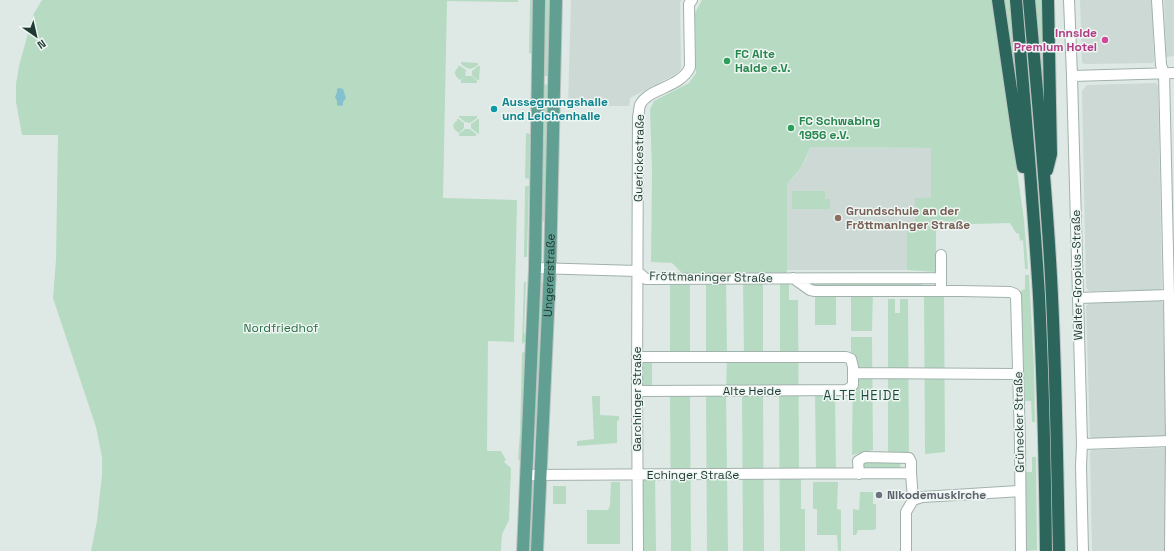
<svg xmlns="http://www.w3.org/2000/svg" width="1174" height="551" font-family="'Space Grotesk',sans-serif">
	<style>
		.built { fill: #ccd9d4 }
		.green { fill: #b6dbc2 }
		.water { fill: #85c0cf }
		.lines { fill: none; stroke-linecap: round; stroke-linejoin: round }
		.minor-casing { stroke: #a1b1ac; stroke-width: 12 }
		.major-casing { stroke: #bcc4c2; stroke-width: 14 }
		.highway-casing { stroke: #bcc4c2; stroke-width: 14 }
		.minor { stroke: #fff; stroke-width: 10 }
		.major { stroke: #629f93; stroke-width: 12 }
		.highway { stroke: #2b655c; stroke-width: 12 }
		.hotel-dot { fill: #d1479c; stroke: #eef6f2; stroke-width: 1.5 }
		.leisure-dot { fill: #2e9e5b; stroke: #eef6f2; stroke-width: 1.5 }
		.culture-dot { fill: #0f9aa8; stroke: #eef6f2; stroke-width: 1.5 }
		.education-dot { fill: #8d6e63; stroke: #eef6f2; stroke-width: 1.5 }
		.worship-dot { fill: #6b7280; stroke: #eef6f2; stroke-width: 1.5 }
		.labels { text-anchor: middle; stroke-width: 3; stroke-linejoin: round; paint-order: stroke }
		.hotel-label { font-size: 12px; font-weight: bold; fill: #b23c85; stroke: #eef6f2; text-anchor: end }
		.leisure-label { font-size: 12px; font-weight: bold; fill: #27864d; stroke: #eef6f2; text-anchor: start }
		.culture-label { font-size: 12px; font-weight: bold; fill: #0d838f; stroke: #eef6f2; text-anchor: start }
		.street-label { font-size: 12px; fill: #1f3933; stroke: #eef6f2 }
		.education-label { font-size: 12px; font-weight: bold; fill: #785e54; stroke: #eef6f2; text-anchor: start }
		.park-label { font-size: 12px; fill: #2a6f48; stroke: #eef6f2 }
		.worship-label { font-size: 12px; font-weight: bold; fill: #5b616d; stroke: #eef6f2; text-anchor: start }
		.neighbourhood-label { font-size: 13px; letter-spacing: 1px; fill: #1c4a41; stroke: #eef6f2 }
	</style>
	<rect width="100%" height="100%" fill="#dee9e5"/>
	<path class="built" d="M 571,0 L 682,0 L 680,2 L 681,67 L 680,71 L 676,74 L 630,98 L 629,106 L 568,106 Z
		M 1080,0 L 1152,0 L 1154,61 L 1153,63 L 1085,64 L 1082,63 Z
		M 1164,0 L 1174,0 L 1174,56 L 1166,57 Z
		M 1156,83 L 1158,86 L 1162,287 L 1160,290 L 1089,291 L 1086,287 L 1082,91 L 1087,85 Z
		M 810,147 L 932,148 L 931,198 L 915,198 L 915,229 L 907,230 L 907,270 L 787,270 L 787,184 L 796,175 L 806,160 Z
		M 1161,301 L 1163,304 L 1166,434 L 1164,436 L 1092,438 L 1090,436 L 1086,306 L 1090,303 Z
		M 1165,448 L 1167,451 L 1169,551 L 1092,551 L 1090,452 L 1092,450 Z"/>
	<path class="green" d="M 42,0 L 518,0 L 518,2 L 447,1 L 443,198 L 517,200 L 514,342 L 488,341 L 487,451 L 501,451 L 506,460 L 504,462 L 511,468 L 509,520 L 502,534 L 501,551 L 91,551 L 97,521 L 102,475 L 102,457 L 96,427 L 53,298 L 56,260 L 58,135 L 22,135 L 16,102 L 16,84 L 19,66 L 33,15 Z
		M 530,0 L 533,0 L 532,54 L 529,53 Z
		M 546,0 L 551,0 L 550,76 L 544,76 Z
		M 702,0 L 993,0 L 1024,220 L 1028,269 L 1025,269 L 1023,240 L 1020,241 L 1019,234 L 1016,233 L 1010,223 L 936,225 L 936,272 L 907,270 L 907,230 L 915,229 L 915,198 L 931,198 L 931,148 L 810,147 C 805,163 799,172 787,184 L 787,273 L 682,273 L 672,263 L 651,262 L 652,170 L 650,109 L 654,101 L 689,83 L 696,73 L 695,13 Z
		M 1003,0 L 1010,0 L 1022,127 Z
		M 1034,0 L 1042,0 L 1045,114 Z
		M 461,62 L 478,63 L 478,65 C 471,70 468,70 461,64 Z
		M 458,66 L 460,66 L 466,70 L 465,76 L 472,76 L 477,81 L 477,83 L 461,83 L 461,80 L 465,77 L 460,80 C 456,77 452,72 458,68 Z
		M 478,66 L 480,66 L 479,80 L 477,80 L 472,75 L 472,71 Z
		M 544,84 L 549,85 L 545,261 L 544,260 L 544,223 L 541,217 Z
		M 459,116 L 477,116 L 477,118 L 470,123 L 465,122 L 459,117 Z
		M 457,119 L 459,119 L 464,123 L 464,128 L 459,133 L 455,130 L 453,126 L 455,122 L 457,121 Z
		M 478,119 L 479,119 L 479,134 L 477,133 L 471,128 L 471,124 Z
		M 465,129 L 470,129 L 476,134 L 476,136 L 459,136 L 459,134 Z
		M 526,133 L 530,134 L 529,179 L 525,178 Z
		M 525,186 L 529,186 L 527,257 L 524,257 Z
		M 792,191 L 825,191 L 825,199 L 830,199 L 830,209 L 792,209 Z
		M 1025,275 L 1029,275 L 1034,369 L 1035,422 L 1032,422 L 1031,401 L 1025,401 L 1021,291 L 1025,289 Z
		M 706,278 L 726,278 L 727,356 L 744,356 L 743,278 L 763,278 L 763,356 L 780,356 L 780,284 L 789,284 L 789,300 L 798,300 L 799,474 L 801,474 L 801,509 L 805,509 L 805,551 L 780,551 L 779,391 L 763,391 L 764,551 L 743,551 L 742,391 L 726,391 L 728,551 L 707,551 L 706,391 L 726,390 L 727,357 L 706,356 Z
		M 670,279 L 690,279 L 690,356 L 670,357 Z
		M 524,282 L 526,282 L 524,333 L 526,336 L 525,342 L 522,344 Z
		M 539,282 L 545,282 L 535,465 L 536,430 L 534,424 Z
		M 813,282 L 915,282 L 924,285 L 924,288 L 813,288 Z
		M 815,291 L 836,291 L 836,325 L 815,325 Z
		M 851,291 L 873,291 L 872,331 L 851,331 Z
		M 924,291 L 944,291 L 945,452 L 925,454 Z
		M 888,299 L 895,299 L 895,313 L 900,313 L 900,299 L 908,299 L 909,458 L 901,457 L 900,473 L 859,474 L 865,457 L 888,457 Z
		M 851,337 L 872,337 L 873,450 L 852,455 L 853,367 L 851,359 Z
		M 526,351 L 521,462 L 518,459 L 520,433 L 522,353 Z
		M 637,357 L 652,357 L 652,391 L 637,391 Z
		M 815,390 L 835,390 L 836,474 L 816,474 Z
		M 670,391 L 690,391 L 691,551 L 671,551 Z
		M 592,396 L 600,396 L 600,415 L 619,416 L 619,420 L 617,421 L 617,443 L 577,446 L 577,441 L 594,439 Z
		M 1032,457 L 1036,457 L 1037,550 L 1026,551 L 1025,472 L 1032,472 Z
		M 638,475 L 655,475 L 656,551 L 638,551 Z
		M 532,479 L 536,481 L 533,551 L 528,551 L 531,481 Z
		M 611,482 L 620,482 L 620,544 L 587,544 L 587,510 L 608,510 L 610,505 Z
		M 813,482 L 838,482 L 837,509 L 841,510 L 841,551 L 838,551 L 837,535 L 817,535 L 817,509 L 813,509 Z
		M 553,486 L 566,486 L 566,504 L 553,504 Z
		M 860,492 L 873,492 L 873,504 L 876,504 L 876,529 L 873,530 L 858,530 L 856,535 L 853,535 L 853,509 L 859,510 Z"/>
	<path class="water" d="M 339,88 L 343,89 L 346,98 L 343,102 L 343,105 L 341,106 L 337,105 L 337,101 L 335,97 L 337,92 L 337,89 Z"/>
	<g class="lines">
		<defs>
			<path id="minor" d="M 1069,0 L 1072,76 L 1082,444 L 1081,466 L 1083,551
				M 1157,0 L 1161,65 L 1164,73 L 1169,295 L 1171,441 L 1170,551
				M 1072,76 L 1174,73
				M 941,255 L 941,285
				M 535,268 L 637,271 L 646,279 L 940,278
				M 793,278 L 810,290 L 815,291 L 960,291 L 1010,292 L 1015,294 L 1016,296 L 1020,443 L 1021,551
				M 1078,298 L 1169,295
				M 853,373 L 1018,374
				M 637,391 L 847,390 L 853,385 L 853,367 L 851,359 L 846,357 L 637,357
				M 1082,444 L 1171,441
				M 526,475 L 911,473 L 911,462 L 909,458 L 865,457 L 858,461 L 859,474
				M 913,500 L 922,497 L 1020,491
				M 638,551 L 637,391 L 638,117 C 639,113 639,108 640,105 C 648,88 681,88 690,67 L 689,4 L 692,0
				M 906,551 L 906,512 L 913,500 L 911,473"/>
			<g id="major">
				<path d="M 523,551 L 535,268 L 539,0"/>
				<path id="s1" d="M 537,551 L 550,268 L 556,0"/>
			</g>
			<path id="highway" d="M 998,0 L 1018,137 L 1023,167
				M 1016,0 C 1024,99 1033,197 1039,296 C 1043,381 1045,466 1046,551
				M 1029,0 C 1037,92 1046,184 1051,277 C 1056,368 1057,459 1059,551
				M 1047,170 L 1051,154 L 1048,0"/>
		</defs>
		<use href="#minor" class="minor-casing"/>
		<use href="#major" class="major-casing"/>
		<use href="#highway" class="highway-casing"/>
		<use href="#minor" class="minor"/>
		<use href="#major" class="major"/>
		<use href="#highway" class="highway"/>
	</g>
	<circle class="hotel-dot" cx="1105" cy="40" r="4"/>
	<g class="leisure-dot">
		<circle cx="727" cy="61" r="4"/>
		<circle cx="791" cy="128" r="4"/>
	</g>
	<circle class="culture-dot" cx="494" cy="109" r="4"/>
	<circle class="education-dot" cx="838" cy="218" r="4"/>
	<circle class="worship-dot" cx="879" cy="495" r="4"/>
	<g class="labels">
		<g class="hotel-label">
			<text x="1097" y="37">Innside<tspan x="1097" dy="14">Premium Hotel</tspan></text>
		</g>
		<g class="leisure-label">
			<text x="735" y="58">FC Alte<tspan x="735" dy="14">Haide e.V.</tspan></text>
			<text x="799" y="125">FC Schwabing<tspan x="799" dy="14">1956 e.V.</tspan></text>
		</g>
		<g class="culture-label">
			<text x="502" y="106">Aussegnungshalle<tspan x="502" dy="14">und Leichenhalle</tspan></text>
		</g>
		<g class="street-label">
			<text transform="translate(639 158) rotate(-89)" y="4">Guerickestraße</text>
			<text transform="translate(1077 275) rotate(-91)" y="4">Walter-Gropius-Straße</text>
			<text dy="4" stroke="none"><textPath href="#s1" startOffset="276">Ungererstraße</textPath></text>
			<text transform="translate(711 277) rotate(1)" y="4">Fröttmaninger Straße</text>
			<text x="752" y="395">Alte Heide</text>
			<text transform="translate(637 399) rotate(-90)" y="4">Garchinger Straße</text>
			<text transform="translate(1019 422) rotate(-91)" y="4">Grünecker Straße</text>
			<text x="693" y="479">Echinger Straße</text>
		</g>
		<g class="education-label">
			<text x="846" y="215">Grundschule an der<tspan x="846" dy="14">Fröttmaninger Straße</tspan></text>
		</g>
		<g class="park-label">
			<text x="281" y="332">Nordfriedhof</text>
		</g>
		<g class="worship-label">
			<text x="887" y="499">Nikodemuskirche</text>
		</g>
		<g class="neighbourhood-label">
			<text x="862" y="400">ALTE HEIDE</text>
		</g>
	</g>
	<g transform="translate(36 36) rotate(146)" stroke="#eef6f2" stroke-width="3" paint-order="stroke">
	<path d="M0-3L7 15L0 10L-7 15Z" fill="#1f3933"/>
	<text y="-6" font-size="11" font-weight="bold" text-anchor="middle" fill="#1f3933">N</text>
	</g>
</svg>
